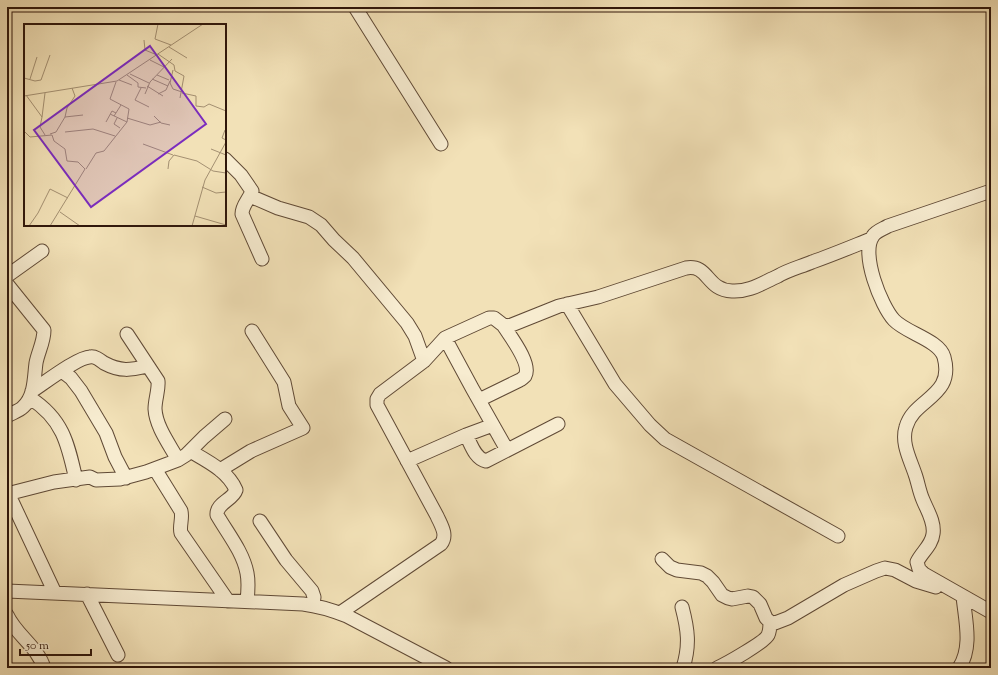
<svg xmlns="http://www.w3.org/2000/svg" width="998" height="675" font-family="'Sorts Mill Goudy',serif">
	<style>
		.lines { fill: none; stroke-linecap: round; stroke-linejoin: round }
		.minor-casing { stroke: #604a36; stroke-width: 15 }
		.minor { stroke: #f7ecd0; stroke-width: 13 }
		.inset-road { fill: none; stroke: #a49072; stroke-width: 1 }
		.view { fill: #7b2cbf; fill-opacity: 0.15; stroke: #7b2cbf; stroke-width: 2 }
		.inset-edge { fill: none; stroke: #30170b; stroke-width: 2 }
	</style>
	<rect width="100%" height="100%" fill="#f2e1b7"/>
	<filter id="stains"><feTurbulence type="fractalNoise" baseFrequency=".005" numOctaves="4"/><feColorMatrix values="0 0 0 0 .2 0 0 0 0 .09 0 0 0 0 .02 0 0 0 .5 -.17"/></filter>
	<radialGradient id="worn" r=".72"><stop offset=".6" stop-color="#630" stop-opacity="0"/><stop offset="1" stop-color="#630" stop-opacity=".3"/></radialGradient>
	<g class="lines">
		<defs>
			<path id="minor" d="M 355,7 L 441,144
				M 225,159 L 241,175 L 252,191 C 249,200 242,205 242,214 L 262,259
				M 991,191 L 888,226 C 883,229 876,231 873,236 C 860,253 881,306 894,320 C 906,333 939,340 944,357 C 955,397 914,398 906,427 C 901,443 910,459 915,474 C 918,482 919,491 923,500 C 927,510 935,522 933,534 C 932,545 921,553 917,562 L 919,569 L 924,574 L 991,612
				M 250,196 L 278,208 L 309,217 L 321,225 L 334,240 L 353,258 L 407,323 L 415,336 L 424,361
				M 7,276 L 42,251
				M 7,284 L 44,330 C 44,342 38,352 36,363 C 34,378 35,396 23,407 C 19,411 12,413 7,416
				M 567,304 L 615,384 L 650,425 L 665,439 L 838,536
				M 127,334 L 158,381 C 159,390 155,399 155,409 C 156,427 170,445 178,460
				M 445,338 L 472,388 L 507,450
				M 62,371 L 71,378 L 81,391 L 106,433 L 115,457 L 126,478
				M 32,391 C 43,384 78,357 90,357 C 95,356 100,360 104,363 C 121,372 130,370 148,366
				M 30,398 C 63,419 68,444 76,480
				M 479,400 L 520,380 C 521,380 524,377 525,376 C 532,364 510,336 503,325
				M 466,435 C 471,444 475,459 486,461 L 558,424
				M 190,451 C 207,461 228,471 236,490 C 233,500 216,503 217,515 C 228,534 243,552 247,573 C 249,583 248,592 247,601
				M 407,461 L 466,435 L 493,425
				M 155,469 L 181,511 C 183,519 179,526 181,533 L 228,601
				M 220,470 L 251,451 L 303,428 L 289,406 L 284,382 L 252,331
				M 8,493 L 55,593
				M 7,494 L 54,482 L 90,477 L 96,480 L 120,479 L 146,472 L 178,460 L 186,455 L 204,437 L 225,419
				M 260,521 L 286,560 L 312,591 L 314,597 L 313,605
				M 662,559 L 670,567 L 677,570 L 701,573 L 707,576 L 713,582 L 722,595 L 728,598 L 732,599 L 748,596 L 753,597 L 760,604 L 766,618 L 770,622 L 775,623 L 788,618 L 844,585 L 876,571 L 885,568 L 895,570 L 916,581 L 936,587
				M 7,591 L 303,604 C 319,606 332,610 347,616 L 446,668
				M 87,594 L 118,655
				M 682,607 C 688,630 690,645 683,668
				M 340,613 L 441,544 C 448,535 441,525 437,516 L 377,405 L 377,399 L 380,394 L 424,361 L 445,338 L 489,318 L 494,318 L 503,325 L 509,326 L 559,306 L 598,297 L 686,268 C 709,264 706,290 732,291 C 750,292 762,283 778,276 C 788,270 800,267 812,262 C 832,255 851,247 871,239
				M 7,615 C 16,635 38,647 44,668
				M 717,668 C 726,664 765,642 768,635 C 770,631 770,626 770,622
				M 959,668 C 973,647 965,619 963,596"/>
		</defs>
		<use href="#minor" class="minor-casing"/>
		<use href="#minor" class="minor"/>
	</g>
	<g transform="translate(24 24)">
		<rect width="202" height="202" fill="#f2e1b7"/>
		<path class="inset-road" d="M 134,0 L 131,15 L 147,21M 120,16 L 121,26 L 133,31M 145,23 L 163,34M 134,30 L 150,41 L 151,47 L 160,52 L 156,74M 126,36 L 140,43M 149,46 L 146,59 L 149,65 L 158,68M 106,50 L 125,59M 103,51 L 114,59 L 114,63 L 122,64M 133,51 L 145,56M 0,54 L 11,57 L 17,56 L 26,31M 6,55 L 13,33M 128,55 L 144,62M 95,56 L 108,61M 123,62 L 139,72M 117,64 L 111,76 L 125,83M 158,69 L 172,72 L 172,82 L 180,83 L 185,80 L 202,87M 121,70 L 126,58 L 148,35M 134,70 L 142,66 L 146,57M 2,71 L 18,93 L 16,103 L 21,111M 0,72 L 93,57 L 179,0M 86,90 L 103,98M 90,92 L 97,81M 130,92 L 137,99 L 146,101M 18,93 L 21,69M 41,93 L 43,84 L 51,72 L 48,64M 93,94 L 90,100 L 96,104M 103,94 L 126,101 L 137,98M 82,98 L 88,87 L 92,89M 201,106 L 198,114 L 202,116M 0,107 L 6,113 L 28,111 L 30,117 L 41,125 L 43,137 L 54,138 L 61,145 L 26,202M 41,108 L 69,105 L 91,112M 26,110 L 32,108 L 41,93 L 59,91M 119,120 L 149,131M 187,125 L 202,131M 62,145 L 72,129 L 80,127 L 103,98 L 105,85 L 86,75 L 92,58M 144,145 L 145,137 L 150,131 L 173,137 L 189,147 L 202,149M 178,163 L 192,169 L 202,168M 36,188 L 56,202M 171,192 L 202,201M 5,202 L 14,189 L 26,165 L 44,174M 168,202 L 181,156 L 202,118"/>
		<path class="view" d="M 126,22 L 182,100 L 67,183 L 10,106 Z"/>
		<rect width="202" height="202" class="inset-edge"/>
	</g>
	<rect width="998" height="675" fill="none" stroke="#f2e1b7" stroke-width="24"/>
	<rect x="8" y="8" width="982" height="659" fill="none" stroke="#30170b" stroke-width="2"/>
	<rect x="12" y="12" width="974" height="651" fill="none" stroke="#30170b"/>
	<path d="M20 649v6h71v-6" fill="none" stroke="#30170b" stroke-width="2"/>
	<text x="26" y="649" font-size="12" fill="#30170b" stroke="#f7ecd0" stroke-width="3" paint-order="stroke">50 m</text>
	<rect width="100%" height="100%" filter="url(#stains)"/>
	<rect width="100%" height="100%" fill="url(#worn)"/>
</svg>
